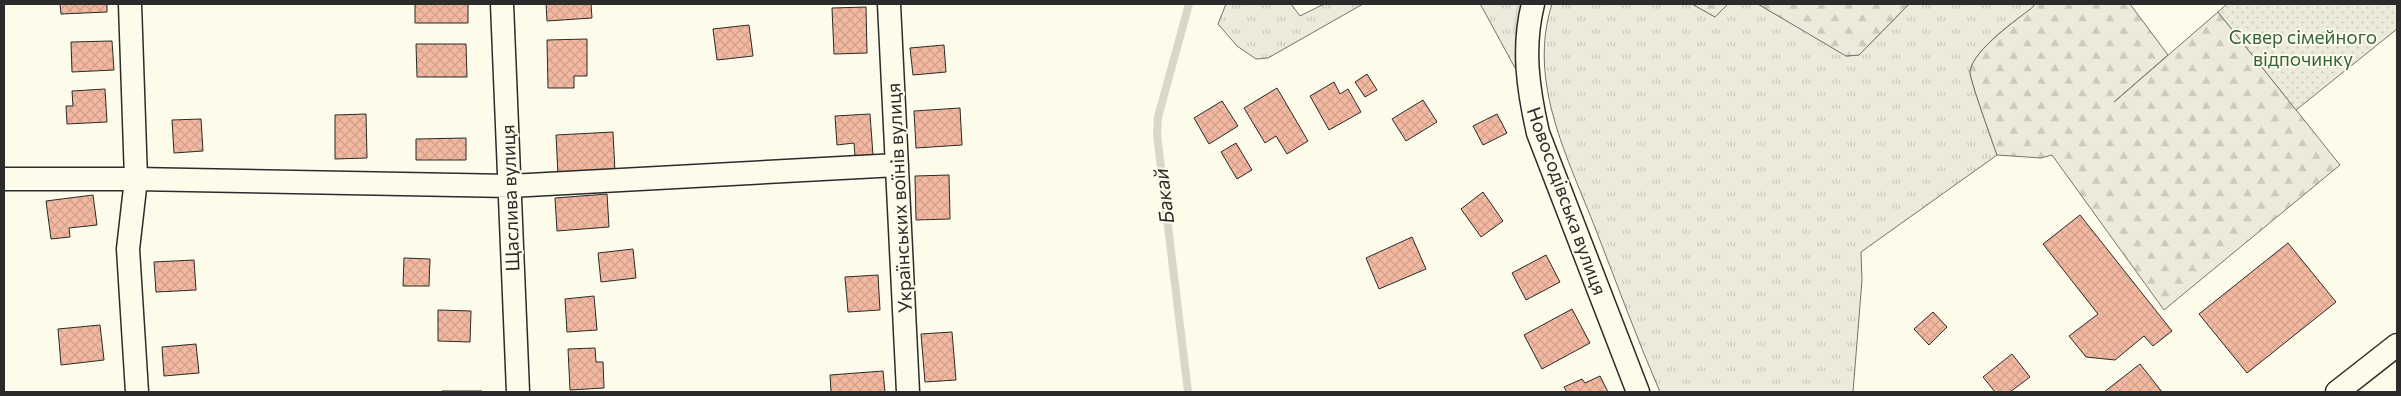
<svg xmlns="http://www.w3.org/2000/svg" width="2401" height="396" font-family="Commissioner,sans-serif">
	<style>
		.grass { fill: url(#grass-tufts); stroke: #74746e }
		.forest { fill: url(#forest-firs); stroke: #74746e }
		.park { fill: url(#park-dots); stroke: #74746e }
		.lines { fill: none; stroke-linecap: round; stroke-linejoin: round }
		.stream { stroke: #d8d7c9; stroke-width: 8 }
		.building { fill: url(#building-cross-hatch); stroke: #2b2b2b }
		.street-casing { stroke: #2b2b2b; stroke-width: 25 }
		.street { stroke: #fdfbea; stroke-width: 22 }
		.labels { text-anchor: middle; stroke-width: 4; stroke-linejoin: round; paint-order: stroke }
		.park-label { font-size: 19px; fill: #34623c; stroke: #fdfbea }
		.street-label { font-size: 19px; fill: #2b2b2b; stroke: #fdfbea }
		.water-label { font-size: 20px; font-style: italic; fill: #2b2b2b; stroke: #fdfbea }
	</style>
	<defs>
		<pattern id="grass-tufts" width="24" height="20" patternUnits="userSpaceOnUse" patternTransform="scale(1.25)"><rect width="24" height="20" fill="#ecebdb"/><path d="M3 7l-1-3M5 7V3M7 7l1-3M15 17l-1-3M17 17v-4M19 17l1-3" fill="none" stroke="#cbcabc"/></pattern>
		<pattern id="forest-firs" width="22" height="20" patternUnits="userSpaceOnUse" patternTransform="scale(1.25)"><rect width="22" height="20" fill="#ecebdb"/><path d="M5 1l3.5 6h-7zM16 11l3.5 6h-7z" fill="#cbcabc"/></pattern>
		<pattern id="park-dots" width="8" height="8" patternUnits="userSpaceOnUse" patternTransform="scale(1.25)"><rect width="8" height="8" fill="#ecebdb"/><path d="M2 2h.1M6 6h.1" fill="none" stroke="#cbcabc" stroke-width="1.8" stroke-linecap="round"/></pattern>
		<pattern id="building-cross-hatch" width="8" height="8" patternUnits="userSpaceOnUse" patternTransform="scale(1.25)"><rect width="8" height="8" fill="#f2b8a0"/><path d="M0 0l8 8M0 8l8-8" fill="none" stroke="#d09e8a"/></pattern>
	</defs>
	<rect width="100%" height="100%" fill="#fdfbea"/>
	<path class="grass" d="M 1226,4 L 1291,4 L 1300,16 L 1324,4 L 1363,4 L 1268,58 L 1256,59 L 1237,46 L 1218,24 Z
		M 1480,4 L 1521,4 L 1515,68 L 1483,9 Z
		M 1552,4 L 1692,4 L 1715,17 L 1728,4 L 1758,4 L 1847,56 L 1859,55 L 1909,4 L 2033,4 L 2035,6 C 2017,19 1974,49 1970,71 C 1969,78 1993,143 1997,155 L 1861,252 L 1862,280 L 1853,392 L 1660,392 C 1637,339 1617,284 1596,230 C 1568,158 1527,82 1552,4 Z"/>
	<path class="forest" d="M 1692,4 L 1728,4 L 1715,17 Z
		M 1758,4 L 1909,4 L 1859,55 L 1846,56 Z
		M 2033,4 L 2130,4 L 2168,55 L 2114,102 L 2218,12 L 2340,165 L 2164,310 L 2052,155 L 2041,158 L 1997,155 C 1993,143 1969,78 1970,71 C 1974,49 2017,20 2034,6 Z"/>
	<path class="park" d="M 2227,4 L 2397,4 L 2397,29 L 2296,110 L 2218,12 Z"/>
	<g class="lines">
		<path class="stream" d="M 1517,31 L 1521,4
			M 1188,392 L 1157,135 L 1158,117 L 1189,4"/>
	</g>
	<path class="building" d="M 60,4 L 107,4 L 107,12 L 61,14 Z
		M 415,4 L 468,4 L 468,23 L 415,23 Z
		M 546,4 L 591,4 L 592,18 L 547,21 Z
		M 866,7 L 867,53 L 834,54 L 832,8 Z
		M 749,25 L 753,56 L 717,60 L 713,29 Z
		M 587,39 L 587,76 L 574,76 L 574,88 L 548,88 L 547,40 Z
		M 112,41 L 114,70 L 72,72 L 71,42 Z
		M 416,44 L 466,44 L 467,77 L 417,77 Z
		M 944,45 L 946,72 L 913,75 L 910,48 Z
		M 1367,74 L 1377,90 L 1365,97 L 1355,82 Z
		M 1334,82 L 1340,94 L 1348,89 L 1361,112 L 1329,130 L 1310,96 Z
		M 1277,88 L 1308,141 L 1287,154 L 1276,136 L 1265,143 L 1244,108 Z
		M 105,89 L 107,122 L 67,124 L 66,106 L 73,106 L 72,91 Z
		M 1423,100 L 1437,122 L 1406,141 L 1392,119 Z
		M 1222,101 L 1238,126 L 1209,144 L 1194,118 Z
		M 960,108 L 962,145 L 916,148 L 914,111 Z
		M 366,114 L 367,158 L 335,159 L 335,115 Z
		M 870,114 L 873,155 L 855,156 L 854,143 L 837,145 L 835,116 Z
		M 1497,114 L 1507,133 L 1483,145 L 1473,126 Z
		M 201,119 L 203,151 L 174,153 L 172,120 Z
		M 613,132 L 615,172 L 558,175 L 556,135 Z
		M 466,138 L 466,160 L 416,160 L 416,139 Z
		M 1236,143 L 1252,170 L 1237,179 L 1221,152 Z
		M 949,175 L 950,219 L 916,220 L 915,176 Z
		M 1483,192 L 1503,221 L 1481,237 L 1461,209 Z
		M 607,194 L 609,227 L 557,231 L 555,198 Z
		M 93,195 L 97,225 L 69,228 L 70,237 L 51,239 L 46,201 Z
		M 2080,215 L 2172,331 L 2153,346 L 2144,336 L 2115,360 L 2086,357 L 2069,336 L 2098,314 L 2043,244 Z
		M 1412,237 L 1426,269 L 1379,289 L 1366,258 Z
		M 2288,243 L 2336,302 L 2247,373 L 2199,314 Z
		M 633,249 L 636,278 L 601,282 L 598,253 Z
		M 1546,255 L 1560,282 L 1526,300 L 1512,273 Z
		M 404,258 L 430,259 L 429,286 L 403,286 Z
		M 194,260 L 196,290 L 156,292 L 154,262 Z
		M 878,275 L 880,310 L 848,312 L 845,277 Z
		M 594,296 L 597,330 L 567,332 L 565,299 Z
		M 1572,309 L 1590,343 L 1542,369 L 1524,335 Z
		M 438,310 L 471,311 L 470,342 L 438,341 Z
		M 1933,312 L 1947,327 L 1929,345 L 1914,329 Z
		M 100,325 L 104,360 L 61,365 L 58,329 Z
		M 952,332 L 956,380 L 925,382 L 921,334 Z
		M 196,344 L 199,373 L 164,376 L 162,347 Z
		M 595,348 L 596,362 L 603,362 L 604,388 L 570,390 L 568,349 Z
		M 2012,354 L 2030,377 L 2010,392 L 1995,392 L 1983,377 Z
		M 2140,364 L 2162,392 L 2104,392 Z
		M 883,371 L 885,392 L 831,392 L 830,375 Z
		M 1600,376 L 1608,392 L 1567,392 L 1564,387 L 1582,379 L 1585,383 Z
		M 442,391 L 482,391 L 482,392 L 442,392 Z"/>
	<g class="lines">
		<defs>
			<path id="street" d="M 130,4 L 136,179 L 128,249 L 137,392
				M 502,4 L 518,392
				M 889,4 L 908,392
				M 1533,4 C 1522,48 1528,89 1538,133 L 1638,392
				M 4,179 L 136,179 L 510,186 L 897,165
				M 2337,392 L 2397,345"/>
		</defs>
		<use href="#street" class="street-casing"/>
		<use href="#street" class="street"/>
	</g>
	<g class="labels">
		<g class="park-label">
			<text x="2303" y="44">Сквер сімейного<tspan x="2303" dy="22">відпочинку</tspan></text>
		</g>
		<g class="street-label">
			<text transform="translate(510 198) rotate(-92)" y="7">Щаслива вулиця</text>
			<text transform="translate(899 198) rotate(-93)" y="7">Українських воїнів вулиця</text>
			<text transform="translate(1567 201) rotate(70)" y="7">Новосодівська вулиця</text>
		</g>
		<g class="water-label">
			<text transform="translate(1164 196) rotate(-97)" y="7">Бакай</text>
		</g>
	</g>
	<rect width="2401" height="396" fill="none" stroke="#2b2b2b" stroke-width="10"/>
</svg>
